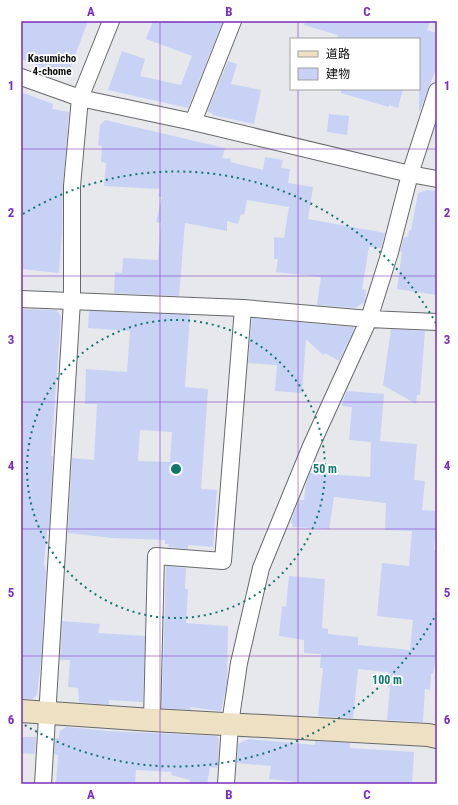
<svg xmlns="http://www.w3.org/2000/svg" width="458" height="805" font-family="'Roboto Condensed','Noto Sans JP',sans-serif">
	<style>
		.building { fill: #c7d2f5; fill-rule: evenodd }
		.lines { fill: none; stroke-linecap: round; stroke-linejoin: round }
		.street-casing { stroke: #67686c; stroke-width: 18 }
		.secondary-casing { stroke: #67686c; stroke-width: 24 }
		.street { stroke: #fff; stroke-width: 16 }
		.secondary { stroke: #ede0c3; stroke-width: 22 }
		.grid { fill: none; stroke: #7b2cbf; stroke-width: 1; stroke-opacity: 0.55 }
		.ring { fill: none; stroke: #0f766e; stroke-width: 2; stroke-dasharray: 2 4 }
		.labels { text-anchor: middle; stroke-width: 3.5; stroke-linejoin: round; paint-order: stroke }
		.neighbourhood-label { font-size: 11px; font-weight: bold; fill: #0d0e0f; stroke: #fff }
		.centre { fill: #0f766e; stroke: #fff; stroke-width: 2 }
		.ring-label { font-size: 12px; text-anchor: middle; font-weight: bold; fill: #0f766e; stroke: #fff; stroke-width: 3.5; stroke-linejoin: round; paint-order: stroke }
		.neatline { fill: none; stroke: #7b2cbf; stroke-width: 1.5 }
		.grid-label { font-size: 13px; text-anchor: middle; font-weight: bold; fill: #7b2cbf }
	</style>
	<rect width="100%" height="100%" fill="#e7e8ec"/>
	<path class="building" d="M 21,21 L 88,21 L 67,77 L 21,59 Z
		M 153,21 L 223,21 L 188,108 L 108,90 L 122,51 L 145,59 L 140,76 L 181,85 L 192,56 L 146,39 Z
		M 305,21 L 430,21 L 427,30 L 437,33 L 437,66 L 420,111 L 419,111 L 419,39 L 337,39 L 338,35 L 304,25 Z
		M 228,61 L 237,64 L 231,84 L 261,90 L 254,124 L 212,115 L 212,113 L 207,112 Z
		M 341,89 L 403,89 L 398,108 L 389,105 L 389,107 L 341,93 Z
		M 21,92 L 53,104 L 52,109 L 69,112 L 63,185 L 62,233 L 59,273 L 21,269 Z
		M 329,114 L 349,116 L 347,135 L 327,132 Z
		M 105,120 L 225,148 L 222,158 L 231,159 L 230,162 L 263,170 L 265,157 L 283,160 L 281,168 L 290,169 L 288,183 L 313,187 L 308,219 L 385,233 L 381,248 L 369,247 L 362,289 L 366,290 L 365,302 L 355,308 L 317,305 L 321,277 L 276,272 L 278,259 L 274,259 L 274,237 L 284,238 L 289,207 L 247,200 L 244,215 L 241,214 L 238,224 L 227,221 L 227,231 L 185,223 L 179,296 L 114,293 L 115,272 L 122,273 L 123,258 L 158,260 L 161,223 L 156,222 L 162,197 L 158,196 L 160,189 L 104,186 L 106,163 L 101,162 L 102,146 L 98,146 L 100,125 Z
		M 427,190 L 437,191 L 437,295 L 397,289 L 402,252 L 400,251 L 404,237 L 408,237 L 409,230 L 411,230 L 418,193 Z
		M 22,309 L 56,310 L 61,316 L 51,456 L 53,456 L 49,531 L 47,530 L 44,563 L 46,571 L 41,660 L 37,695 L 32,699 L 21,699 Z
		M 89,311 L 190,315 L 185,387 L 208,389 L 201,489 L 217,490 L 213,547 L 188,545 L 188,549 L 168,547 L 169,544 L 165,544 L 165,540 L 111,538 L 68,533 L 72,458 L 94,460 L 97,404 L 85,404 L 86,369 L 127,372 L 130,331 L 88,328 ZM 140,430 L 172,432 L 170,462 L 138,461 Z
		M 252,318 L 353,327 L 354,329 L 339,361 L 325,353 L 323,355 L 306,339 L 302,393 L 275,391 L 277,365 L 248,363 Z
		M 391,329 L 425,331 L 420,395 L 417,395 L 416,404 L 383,385 Z
		M 347,391 L 384,394 L 380,441 L 417,444 L 414,480 L 425,481 L 422,510 L 437,511 L 434,550 L 437,551 L 437,652 L 433,674 L 431,674 L 430,690 L 425,689 L 423,722 L 387,720 L 390,687 L 387,687 L 388,672 L 358,669 L 353,718 L 318,716 L 323,668 L 320,668 L 321,654 L 304,653 L 304,640 L 279,636 L 282,606 L 286,607 L 289,576 L 325,579 L 322,628 L 328,629 L 328,634 L 358,637 L 358,645 L 410,650 L 413,620 L 377,616 L 382,563 L 409,566 L 412,531 L 385,530 L 386,503 L 334,497 L 329,529 L 293,527 L 291,521 L 299,500 L 304,500 L 306,483 L 310,473 L 370,477 L 371,442 L 349,440 L 352,407 L 342,406 L 343,400 Z
		M 166,566 L 186,568 L 185,589 L 188,589 L 186,623 L 228,626 L 227,683 L 221,711 L 189,707 L 192,710 L 162,708 Z
		M 62,621 L 100,624 L 98,633 L 145,636 L 143,702 L 109,700 L 109,705 L 79,702 L 78,688 L 68,687 L 70,660 L 60,660 Z
		M 66,727 L 108,731 L 217,736 L 219,739 L 218,768 L 210,767 L 207,784 L 189,784 L 190,780 L 171,775 L 172,772 L 136,770 L 135,784 L 56,784 L 58,755 L 54,754 L 55,738 L 59,738 L 60,731 Z
		M 21,737 L 36,737 L 35,754 L 21,753 Z
		M 249,739 L 315,745 L 315,741 L 350,743 L 350,748 L 414,752 L 412,784 L 319,784 L 269,779 L 271,766 L 237,763 L 238,744 Z"/>
	<g class="lines">
		<defs>
			<path id="street" d="M 21,77 L 80,98 L 193,122 L 410,174 L 437,179
				M 193,122 L 233,21
				M 21,299 L 243,308 L 369,319 L 437,322
				M 152,720 L 156,556 L 223,561 L 243,308
				M 43,784 L 72,301 L 72,186 L 80,98 L 111,21
				M 226,784 L 230,724 L 239,663 L 261,568 L 311,446 L 369,319 L 390,252 L 410,174 L 437,91"/>
			<path id="secondary" d="M 21,711 L 152,720 L 428,735 L 437,737"/>
		</defs>
		<use href="#street" class="street-casing"/>
		<use href="#secondary" class="secondary-casing"/>
		<use href="#street" class="street"/>
		<use href="#secondary" class="secondary"/>
	</g>
	<path class="grid" d="M 160,21 L 160,784M 298,21 L 298,39M 298,89 L 298,784M 21,149 L 437,149M 21,276 L 437,276M 21,402 L 437,402M 21,529 L 437,529M 21,656 L 437,656"/>
	<g class="ring">
		<circle cx="176" cy="469" r="149"/>
		<path d="M437 613A298 298 0 0 1 23 724M23 214A298 298 0 0 1 437 325"/>
	</g>
	<g class="labels">
		<g class="neighbourhood-label">
			<text x="52" y="62">Kasumicho<tspan x="52" dy="13">4-chome</tspan></text>
		</g>
	</g>
	<circle cx="176" cy="469" r="6" class="centre"/>
	<g class="ring-label">
		<text x="325" y="473">50 m</text>
		<text x="387" y="684">100 m</text>
	</g>
	<rect width="458" height="805" fill="none" stroke="#ffffff" stroke-width="44"/>
	<rect x="290" y="38" width="130" height="52" fill="#ffffff" stroke="#9e9f9f"/>
	<rect x="298" y="51" width="20" height="6" fill="#ede0c3" stroke="#9e9f9f"/>
	<text x="326" y="58" font-size="12" fill="#0d0e0f">道路</text>
	<rect x="298" y="68" width="20" height="12" fill="#c7d2f5" stroke="#9e9f9f"/>
	<text x="326" y="78" font-size="12" fill="#0d0e0f">建物</text>
	<rect x="22" y="22" width="414" height="761" class="neatline"/>
	<g class="grid-label">
		<text x="91" y="16">A</text>
		<text x="229" y="16">B</text>
		<text x="367" y="16">C</text>
		<text x="11" y="90">1</text>
		<text x="447" y="90">1</text>
		<text x="11" y="217">2</text>
		<text x="447" y="217">2</text>
		<text x="11" y="344">3</text>
		<text x="447" y="344">3</text>
		<text x="11" y="470">4</text>
		<text x="447" y="470">4</text>
		<text x="11" y="597">5</text>
		<text x="447" y="597">5</text>
		<text x="11" y="724">6</text>
		<text x="447" y="724">6</text>
		<text x="91" y="799">A</text>
		<text x="229" y="799">B</text>
		<text x="367" y="799">C</text>
	</g>
</svg>
